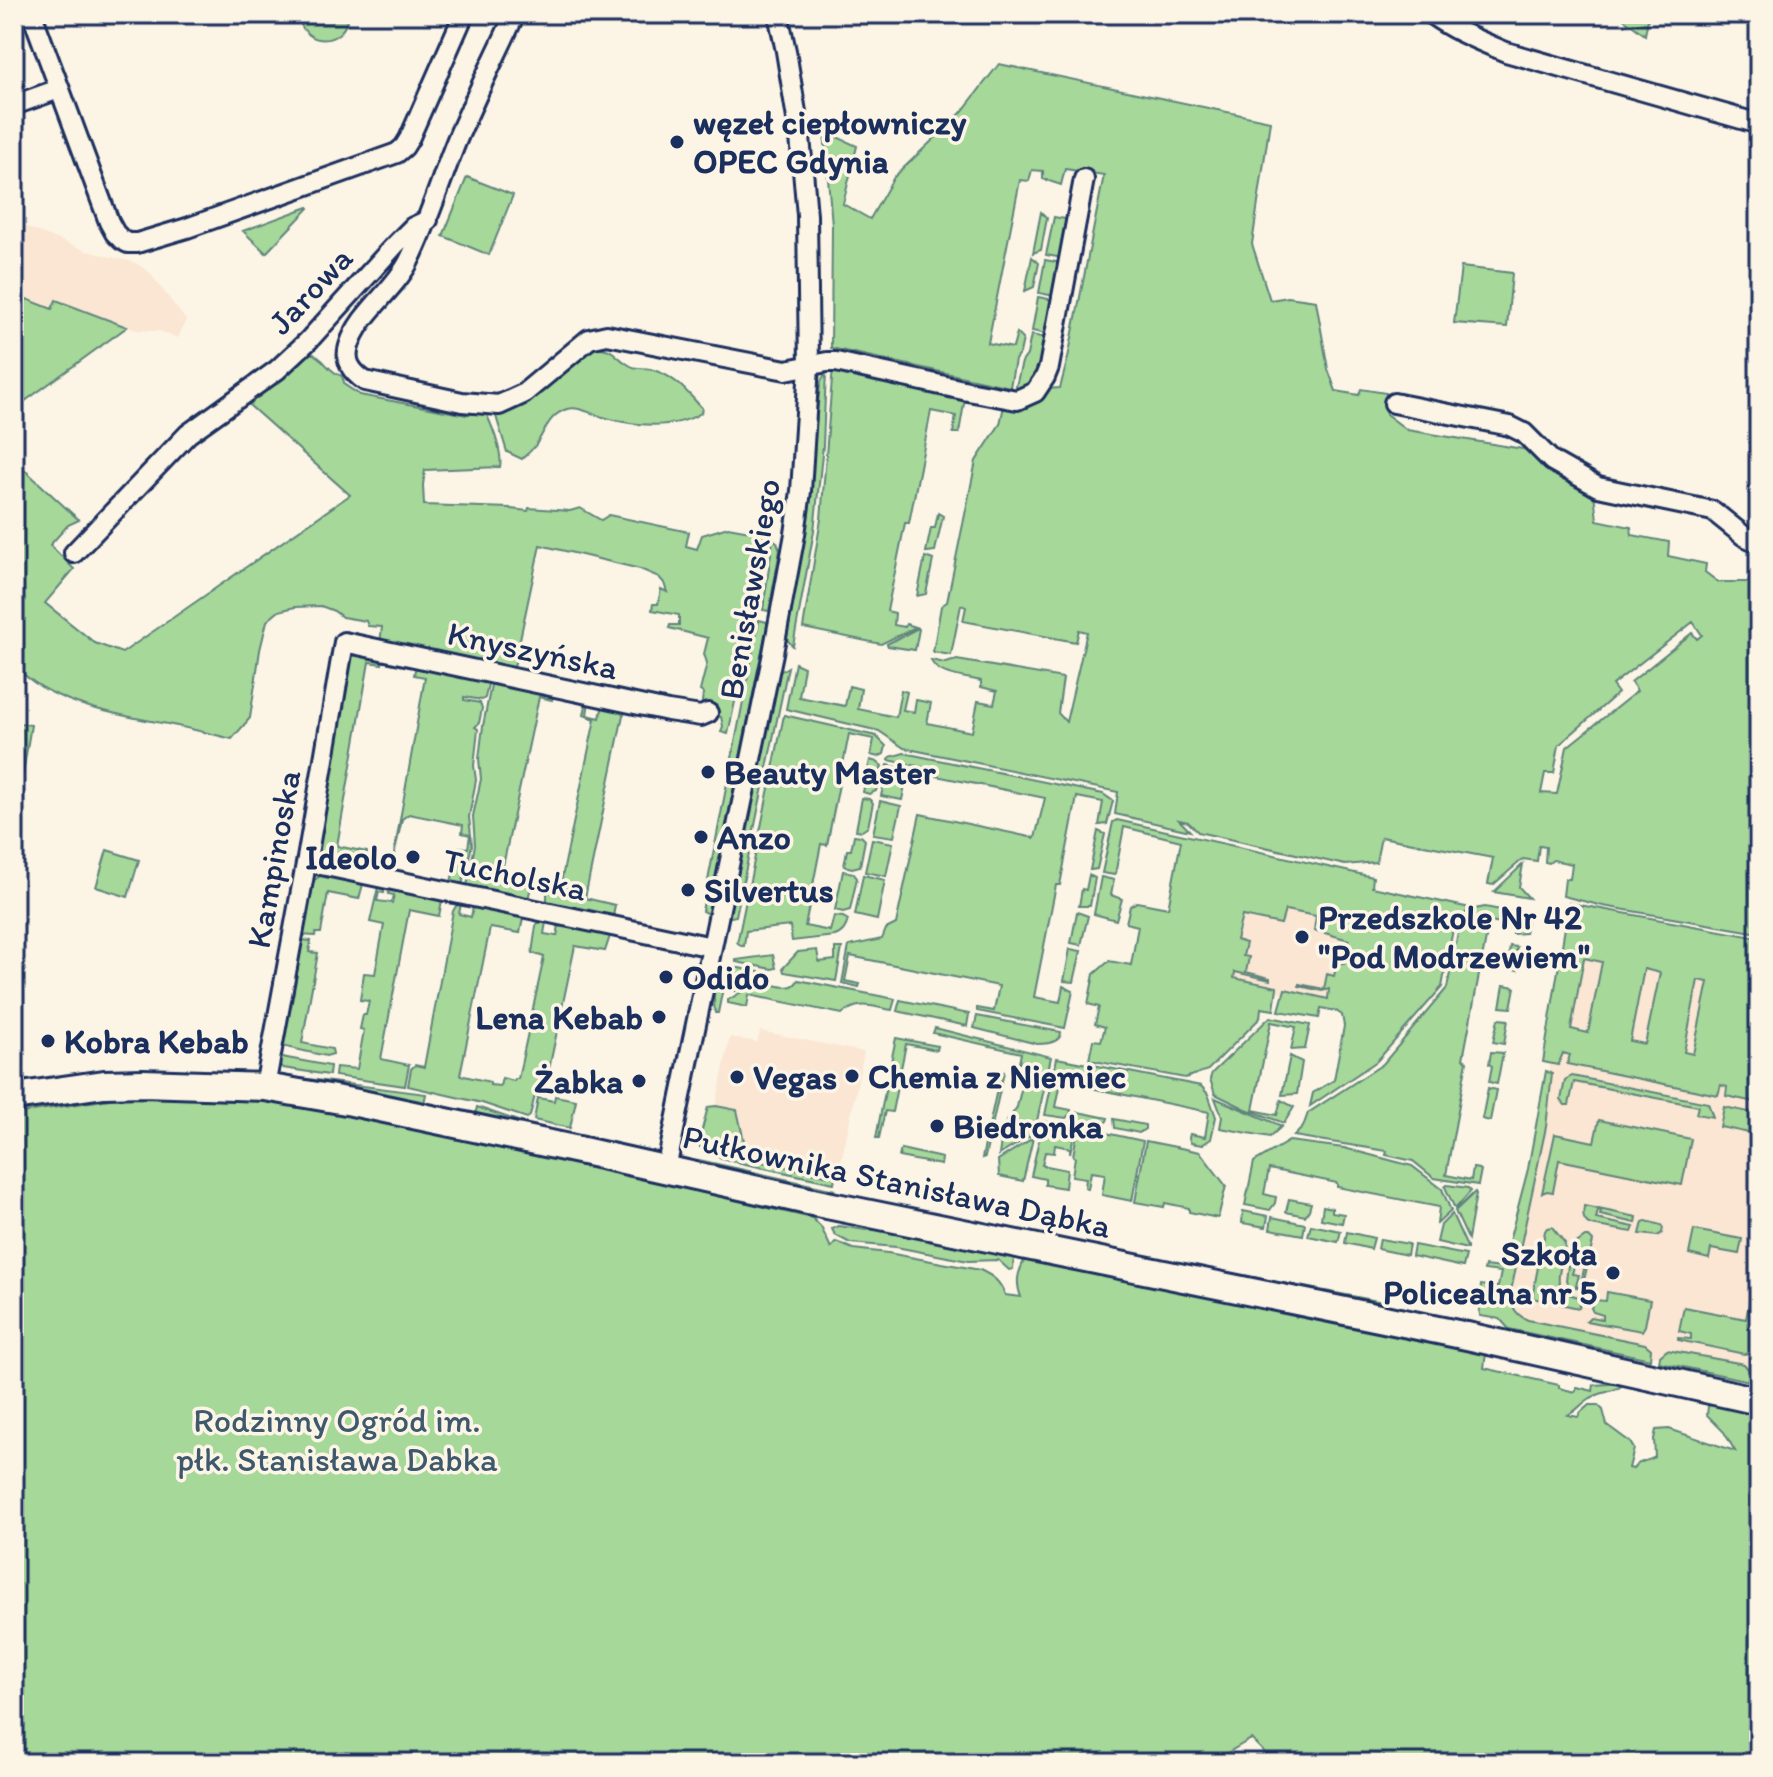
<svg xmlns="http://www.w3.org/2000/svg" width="1773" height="1777" font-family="Itim,sans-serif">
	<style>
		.built { fill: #fae6d2 }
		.green { fill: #a6d899; stroke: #60847c; stroke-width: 2; fill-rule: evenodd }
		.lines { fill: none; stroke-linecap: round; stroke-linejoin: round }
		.street-casing { stroke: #1b2f5e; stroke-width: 24 }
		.secondary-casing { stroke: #1b2f5e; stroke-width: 32 }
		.street { stroke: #fcf5e5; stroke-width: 18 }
		.secondary { stroke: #fcf5e5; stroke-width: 26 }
		.poi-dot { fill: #1b2f5e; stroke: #fcf5e5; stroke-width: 3 }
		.labels { text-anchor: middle; stroke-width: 7; stroke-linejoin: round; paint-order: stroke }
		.poi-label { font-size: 34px; font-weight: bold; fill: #1b2f5e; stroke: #fcf5e5; text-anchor: start }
		.street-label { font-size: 34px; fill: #1b2f5e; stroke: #fcf5e5 }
		.park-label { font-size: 34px; fill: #3e596d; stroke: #fcf5e5 }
	</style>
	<rect width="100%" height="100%" fill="#fcf5e5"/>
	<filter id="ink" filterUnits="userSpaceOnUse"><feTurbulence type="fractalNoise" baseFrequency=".0125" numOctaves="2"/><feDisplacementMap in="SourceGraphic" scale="16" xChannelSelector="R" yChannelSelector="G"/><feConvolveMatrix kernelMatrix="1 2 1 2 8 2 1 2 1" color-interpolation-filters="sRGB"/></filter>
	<g filter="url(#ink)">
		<path class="built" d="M 14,222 L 87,251 L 136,263 L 149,272 L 186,320 L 178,338 L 159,331 L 136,330 L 57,300 L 53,309 L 16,295 L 18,289 L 14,287 Z
			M 1205,848 L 1426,904 L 1401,1021 L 1178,969 Z
			M 1578,905 L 1759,938 L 1759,1377 L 1504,1324 Z
			M 760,1031 L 864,1052 L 838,1177 L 731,1155 L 710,1134 L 730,1037 L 757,1042 Z"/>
		<path class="green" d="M 298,14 L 349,14 C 344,48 302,48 298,14 Z
			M 1617,14 L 1649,14 L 1645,35 Z
			M 999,64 L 1270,121 L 1252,244 L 1270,300 L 1288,297 L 1316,301 L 1328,369 L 1336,391 L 1359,395 L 1361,389 L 1386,393 L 1386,414 L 1407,430 L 1529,450 L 1594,493 L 1597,520 L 1631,527 L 1632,535 L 1669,542 L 1668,556 L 1706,564 L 1705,572 L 1718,582 L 1748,582 L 1759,555 L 1759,933 L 1603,906 L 1563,896 L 1565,879 L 1570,879 L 1572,864 L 1553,860 L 1549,863 L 1545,862 L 1546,847 L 1539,846 L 1537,861 L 1523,859 L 1493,885 L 1488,884 L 1493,858 L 1381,837 L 1376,862 L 1345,865 L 1198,832 L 1188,822 L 1179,820 L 1190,831 L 1115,814 L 1118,792 L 904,748 L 879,731 L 786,709 L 795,663 L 804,667 L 799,697 L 845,706 L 849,686 L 861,689 L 858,709 L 896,717 L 901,690 L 907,692 L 903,710 L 914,712 L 916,700 L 931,703 L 927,723 L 972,732 L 978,701 L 994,704 L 997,691 L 981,687 L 981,681 C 966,677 936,676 931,660 L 945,663 L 957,660 L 1063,678 L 1058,713 L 1066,722 L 1087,632 L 1079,630 L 1076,642 L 963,621 L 966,607 L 961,605 L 951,655 L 933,652 L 941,606 L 947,602 L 976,461 L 1000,424 L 1004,406 L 1045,389 L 1060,388 L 1068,358 L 1104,175 L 1065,169 L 1061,185 L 1043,179 L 1043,171 L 1032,170 L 1029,181 L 1020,180 L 988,343 L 1013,348 L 1017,333 L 1023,339 L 1020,353 L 1015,360 L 1010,387 L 831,348 L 832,225 L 824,131 L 857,146 L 843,204 L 870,219 L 894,177 L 961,113 ZM 1693,622 L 1702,635 L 1697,639 L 1692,633 L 1631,682 L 1637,691 L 1567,747 L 1557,794 L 1541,793 L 1545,773 L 1554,773 L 1559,745 L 1618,693 L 1612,685 Z
			M 467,177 L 513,195 L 489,255 L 443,236 Z
			M 308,207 L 309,208 L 266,253 L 243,231 Z
			M 1041,212 L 1047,218 L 1041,250 L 1033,253 Z
			M 1054,217 L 1071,220 L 1063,258 L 1046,255 Z
			M 1032,257 L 1039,263 L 1034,287 L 1025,291 Z
			M 1045,260 L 1062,263 L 1055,296 L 1039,293 Z
			M 1461,267 L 1512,273 L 1507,327 L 1454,323 Z
			M 14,287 L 18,289 L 16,295 L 52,309 L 56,300 L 127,327 L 14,409 Z
			M 1038,297 L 1054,300 L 1047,334 L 1032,331 Z
			M 1031,335 L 1046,338 L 1039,375 L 1025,392 L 1015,390 L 1022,362 L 1027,355 Z
			M 591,347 C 616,348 611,354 629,365 C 636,370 645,367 653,370 C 675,376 687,392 702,408 L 701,413 C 674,430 633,426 603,417 C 591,414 580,406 567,409 C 548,415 545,432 535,446 C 531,451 526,455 522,459 L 507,452 L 495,413 Z
			M 311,353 C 325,358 328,372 342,376 L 345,385 L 360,395 L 466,415 L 470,408 L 483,408 C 491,422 503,452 500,467 L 425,470 L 423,485 L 424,505 L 510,508 L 511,509 L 528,511 L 529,508 L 570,511 L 580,508 L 601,520 L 609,515 L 689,532 L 686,546 L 697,549 L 702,535 L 728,527 L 767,534 L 753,619 L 728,734 L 721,732 L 723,726 L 721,717 L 701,711 L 703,693 L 700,691 L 707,663 L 704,654 L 708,638 L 669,628 L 670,625 L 679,625 L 679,615 L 652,610 L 653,604 L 658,604 L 661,589 L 667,592 L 664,583 L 659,577 L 640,569 L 540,545 L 513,672 L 380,644 L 382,627 L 368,626 L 366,621 L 342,617 L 334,611 L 321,606 L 295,607 L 279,611 L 267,621 L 260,650 L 250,718 L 232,739 C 212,734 192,729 172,725 C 121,715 51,706 14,665 L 14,460 L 79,520 L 68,525 L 50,545 L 74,569 L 45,603 L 95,643 L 122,653 L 350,495 L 249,405 L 252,403 L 250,401 L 265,391 L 305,356 Z
			M 833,366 L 965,398 L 959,433 L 953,433 L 956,416 L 931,411 L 909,523 L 905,523 L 887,611 L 895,613 L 894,625 L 905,627 L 906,624 L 916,627 L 881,644 L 803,628 L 821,519 Z
			M 826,371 L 823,445 L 814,531 L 793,646 L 788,641 L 787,637 L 806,525 L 820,384 Z
			M 938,513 L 943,516 L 935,551 L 926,552 L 931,528 L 935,528 Z
			M 773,539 L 777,542 L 780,550 L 769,611 L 763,610 Z
			M 925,557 L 933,560 L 926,594 L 917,596 Z
			M 759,620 L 767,622 L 767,626 L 708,914 L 702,911 Z
			M 919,629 L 915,650 L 888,646 L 887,644 L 918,628 Z
			M 352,651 L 401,661 L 400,664 L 383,660 L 382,664 L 369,662 L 337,846 L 367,852 L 365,865 L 321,856 L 316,851 L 350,653 Z
			M 416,664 L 489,680 L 485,698 L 482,700 L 464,697 L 464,700 L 480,703 L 482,708 L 479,723 L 475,727 L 478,729 L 474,766 L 476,780 L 469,817 L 472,845 L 462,885 L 451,883 L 458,847 L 468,848 L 470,835 L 462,833 L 463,825 L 409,814 L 402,819 L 391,870 L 384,868 L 382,859 L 393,860 L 425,677 L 414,675 Z
			M 788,667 L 736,916 L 726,918 L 778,676 L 780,672 Z
			M 492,680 L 554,693 L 552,700 L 539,697 L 500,880 L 531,887 L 528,899 L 467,886 L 475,845 L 473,816 L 481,779 L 479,759 L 483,726 Z
			M 587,700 L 589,701 L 587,715 L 600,718 L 603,704 L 655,715 L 655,717 L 626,712 L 623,715 L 585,898 L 615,905 L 613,917 L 547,903 L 547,891 L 559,892 L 595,719 L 584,715 Z
			M 784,715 L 876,736 L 886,746 L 884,754 L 878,757 L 871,755 L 874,739 L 849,734 L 827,845 L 821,844 L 805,926 L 830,931 L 834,916 L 843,917 L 848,920 C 846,928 843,933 835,936 L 792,941 L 790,926 L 746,931 L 744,946 L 741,946 L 737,942 L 738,939 Z
			M 14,722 L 31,725 L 23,773 L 14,771 Z
			M 904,753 L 1103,794 L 1113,801 L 1107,824 L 1099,825 L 1103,802 L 1077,797 L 1060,885 L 1056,885 L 1034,997 L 1060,1002 L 1063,986 L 1073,991 L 1065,1028 L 977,1011 L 977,1008 L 994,1011 L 999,986 L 850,956 L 845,981 L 860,984 L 859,987 L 842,983 L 849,946 L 882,939 L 886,929 L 896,924 L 920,814 L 1035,838 L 1045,798 L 931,775 L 931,769 L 889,760 L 890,757 Z
			M 870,760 L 877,762 L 882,766 L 876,791 L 869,794 L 863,792 Z
			M 888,765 L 908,770 L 902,800 L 881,796 Z
			M 862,798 L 869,799 L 873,803 L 868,827 L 862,831 L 856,830 Z
			M 880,801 L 901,806 L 894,837 L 873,834 Z
			M 1117,820 L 1373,877 L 1372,887 L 1470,908 L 1453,929 L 1442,987 L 1377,1061 L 1310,1106 L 1313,1093 L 1334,1080 L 1344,1026 L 1342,1015 L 1336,1011 L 1321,1008 L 1319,1018 L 1279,1011 L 1285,989 L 1328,999 L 1329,989 L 1322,991 L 1299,986 L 1299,984 L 1324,989 L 1327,974 L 1334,976 L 1337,963 L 1344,964 L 1349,940 L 1314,930 L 1316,916 L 1285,910 L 1281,924 L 1242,916 L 1236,940 L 1246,943 L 1243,956 L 1249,957 L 1246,972 L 1270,978 L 1270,980 L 1235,972 L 1234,978 L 1277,987 L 1274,1010 L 1261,1008 L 1260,1018 L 1208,1070 L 1185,1078 L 1089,1060 L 1093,1040 L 1101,1041 L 1105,1027 L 1095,1024 L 1099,1007 L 1088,1004 L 1094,974 L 1109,961 L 1131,965 L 1138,926 L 1126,923 L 1130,906 L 1137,902 L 1168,908 L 1181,841 L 1124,827 L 1115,875 L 1102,873 L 1113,822 Z
			M 1098,831 L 1105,834 L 1097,869 L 1090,870 Z
			M 854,835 L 861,836 L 865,840 L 860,866 L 852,868 L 844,866 L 847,850 L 851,850 Z
			M 872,839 L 893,843 L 886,876 L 865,872 Z
			M 107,850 L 139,860 L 128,897 L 96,887 Z
			M 1523,864 L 1519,887 L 1529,898 L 1494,892 Z
			M 843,871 L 853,873 L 857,878 L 850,910 L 843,912 L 835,910 Z
			M 322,875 L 363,884 L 359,899 L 328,893 L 321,933 L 316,933 L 315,936 L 300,935 L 311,882 Z
			M 863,875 L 885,880 L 877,920 L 855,915 Z
			M 1089,875 L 1095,878 L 1090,906 L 1079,906 L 1082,889 L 1086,890 Z
			M 1101,877 L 1114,880 L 1111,895 L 1122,899 L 1116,920 L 1094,914 Z
			M 378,887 L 385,888 L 384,893 L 379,892 L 377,901 L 392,903 L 394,895 L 388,894 L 389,889 L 442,900 L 439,916 L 409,910 L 381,1059 L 409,1065 L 405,1086 L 335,1076 L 336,1067 L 357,1069 L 364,1030 L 360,1029 L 363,1015 L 366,1015 L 369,1001 L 360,1000 L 364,973 L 375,974 L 384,925 L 370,922 Z
			M 1569,903 L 1759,938 L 1759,1103 L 1726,1096 L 1727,1087 L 1721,1085 L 1718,1095 L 1567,1064 L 1570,1055 L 1563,1053 L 1558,1065 L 1543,1062 ZM 1584,958 L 1602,962 L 1588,1033 L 1571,1029 ZM 1644,969 L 1660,973 L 1645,1044 L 1630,1041 ZM 1698,980 L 1708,982 L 1693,1054 L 1684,1052 Z
			M 461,904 L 459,914 L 471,917 L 473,907 L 523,918 L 520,933 L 490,928 L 460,1075 L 490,1082 L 490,1085 L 500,1086 L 502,1078 L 514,1081 L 515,1079 L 518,1079 L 544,957 L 532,953 L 536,926 L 538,923 L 546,922 L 544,934 L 557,936 L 559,925 L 610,936 L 605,951 L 575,946 L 544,1093 L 538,1092 L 537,1096 L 535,1095 L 530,1116 L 527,1118 L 482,1103 L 408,1086 L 411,1069 L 415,1065 L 424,1067 L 453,911 L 456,906 Z
			M 1485,907 L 1516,913 L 1527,922 L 1525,933 L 1513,934 L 1514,926 L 1489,922 L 1463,1059 L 1467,1061 L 1446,1175 L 1471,1180 L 1473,1168 L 1479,1169 L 1481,1170 L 1478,1185 L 1434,1178 L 1413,1161 L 1386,1155 L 1387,1151 L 1294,1136 L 1303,1127 L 1308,1113 L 1383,1064 L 1447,988 L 1458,933 L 1475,909 Z
			M 1077,912 L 1088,916 L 1081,945 L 1071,943 Z
			M 300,940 L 311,941 L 309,952 L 318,953 L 302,1043 L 332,1049 L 333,1054 L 326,1056 L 282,1046 Z
			M 1510,946 L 1517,947 L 1516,951 L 1521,952 L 1518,970 L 1507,968 Z
			M 835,948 L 842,948 L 836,981 L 784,972 L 783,968 L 798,952 L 817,950 L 819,962 L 835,960 Z
			M 1070,949 L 1081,951 L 1074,982 L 1064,981 Z
			M 773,955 L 776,968 L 772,969 L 736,962 L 736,960 Z
			M 735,968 L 739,968 L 764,973 L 735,991 L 730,988 Z
			M 723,970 L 726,973 L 718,1013 L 715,1013 C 713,997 713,983 723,970 Z
			M 769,976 L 771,976 L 770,984 C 780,986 793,991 798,980 L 895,999 L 892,1010 C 872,1007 859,1000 842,1014 L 749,995 L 747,1007 L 728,1003 L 728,1000 Z
			M 1504,985 L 1515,987 L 1511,1008 L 1500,1007 Z
			M 900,1000 L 969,1014 L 967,1026 L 897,1011 Z
			M 977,1016 L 1061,1032 C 1061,1043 1046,1044 1037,1044 L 974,1028 Z
			M 1270,1017 L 1310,1025 L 1305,1049 L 1291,1050 L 1296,1027 L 1271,1022 L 1253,1110 L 1277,1115 L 1281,1100 L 1294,1107 L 1284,1123 L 1246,1109 L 1215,1094 L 1210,1079 L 1212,1073 Z
			M 1498,1019 L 1508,1020 L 1504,1044 L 1493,1042 Z
			M 935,1028 L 1051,1057 L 1035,1130 L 1030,1136 L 999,1155 L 1003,1127 L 1017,1107 L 1027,1064 L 1019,1063 L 1021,1053 L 933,1033 Z
			M 896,1038 L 938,1046 L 937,1050 L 906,1044 L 898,1083 L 887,1081 Z
			M 1491,1052 L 1503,1053 L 1497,1084 L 1489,1082 L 1492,1066 L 1489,1064 Z
			M 1290,1056 L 1302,1062 L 1297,1094 L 1282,1095 Z
			M 282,1057 L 330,1066 L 329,1075 L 283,1068 L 279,1065 L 278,1061 Z
			M 1057,1058 L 1201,1086 L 1208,1094 L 1216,1117 L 1211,1139 L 1202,1145 L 1191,1143 L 1189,1138 L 1190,1134 L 1205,1137 L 1209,1112 L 1061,1082 L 1056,1107 L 1071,1110 L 1070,1114 L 1066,1118 L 1045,1115 Z
			M 1001,1071 L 1004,1072 L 985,1157 L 982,1158 Z
			M 1546,1071 L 1552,1074 L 1546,1127 L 1511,1291 C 1510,1305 1515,1315 1528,1320 L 1645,1344 L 1651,1349 L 1650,1359 L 1509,1329 L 1500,1319 L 1480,1316 L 1479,1301 L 1481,1285 L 1498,1287 L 1501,1272 L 1484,1270 L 1485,1266 L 1502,1268 L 1528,1169 Z
			M 277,1075 L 426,1094 L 423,1108 L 280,1079 Z
			M 1572,1076 L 1708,1103 L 1713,1117 L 1696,1114 L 1698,1106 L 1574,1082 L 1569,1105 L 1565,1105 L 1561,1100 L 1565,1080 Z
			M 886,1086 L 897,1087 L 892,1112 L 885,1111 L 879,1138 L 876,1138 Z
			M 1488,1088 L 1496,1090 L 1490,1121 L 1482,1119 Z
			M 198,1094 L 323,1105 L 812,1218 L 821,1227 L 831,1248 L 836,1242 L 853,1249 L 888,1253 L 980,1270 C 993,1276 1000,1281 1005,1295 L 1021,1297 C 1015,1281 1018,1272 1026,1257 L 1486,1353 L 1484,1368 L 1559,1385 L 1559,1388 L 1575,1392 L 1577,1387 L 1593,1391 L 1594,1385 L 1626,1383 C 1615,1393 1601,1391 1589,1399 C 1579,1405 1580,1409 1568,1415 L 1578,1417 L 1581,1412 L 1589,1405 L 1598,1405 L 1603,1410 L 1607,1425 L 1630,1442 L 1634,1449 L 1629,1468 L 1633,1469 C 1639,1460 1647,1462 1655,1457 L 1654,1439 L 1656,1430 L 1669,1429 L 1735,1451 L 1724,1432 L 1707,1415 L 1708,1406 L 1720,1402 L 1759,1410 L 1759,1763 L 1275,1763 L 1251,1739 L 1210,1763 L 14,1763 L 14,1114 L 116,1098 Z
			M 555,1096 L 576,1100 L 570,1128 L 534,1120 L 538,1098 L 554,1101 Z
			M 1215,1098 L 1282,1126 L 1270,1137 L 1220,1128 L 1222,1117 Z
			M 716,1106 L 737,1110 L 744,1141 L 740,1155 L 743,1158 L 835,1177 L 834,1183 L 722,1159 L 700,1147 L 699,1141 L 708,1107 Z
			M 477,1107 L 530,1125 L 574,1135 L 568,1138 L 474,1119 Z
			M 1724,1107 L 1759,1114 L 1759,1135 L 1720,1127 Z
			M 1078,1112 L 1108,1118 L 1107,1121 L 1102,1125 L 1079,1121 L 1077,1115 Z
			M 1114,1119 L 1145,1125 L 1145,1129 L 1139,1133 L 1115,1128 Z
			M 1599,1120 L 1691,1139 L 1682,1185 L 1559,1160 L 1553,1192 L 1547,1191 L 1542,1193 L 1555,1134 L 1594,1142 Z
			M 1043,1121 L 1076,1127 L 1070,1153 L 1070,1148 L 1055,1145 L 1054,1153 L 1045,1152 L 1042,1165 L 1067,1170 L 1065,1188 L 1045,1185 L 1045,1179 L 1031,1176 Z
			M 1078,1127 L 1143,1141 L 1132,1201 L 1102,1195 L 1105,1174 L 1091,1172 L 1088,1189 L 1085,1188 L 1086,1178 L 1072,1176 L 1075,1157 L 1073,1156 Z
			M 1033,1138 L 1023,1181 L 999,1176 L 998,1160 Z
			M 1146,1141 L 1200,1152 L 1226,1186 L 1218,1218 L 1189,1212 L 1189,1208 L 1165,1203 L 1164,1207 L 1135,1202 Z
			M 1289,1141 L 1344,1148 L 1412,1166 L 1442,1189 L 1451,1211 L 1437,1224 L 1439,1207 L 1337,1187 L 1337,1183 L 1269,1169 L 1264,1194 L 1276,1197 L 1275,1203 L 1270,1210 L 1245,1205 L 1254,1162 Z
			M 901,1149 L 942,1158 L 941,1165 L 899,1157 Z
			M 699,1160 L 835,1190 L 821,1193 L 706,1166 Z
			M 1447,1185 L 1468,1188 L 1471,1191 L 1455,1209 L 1445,1187 Z
			M 1475,1192 L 1476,1194 L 1468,1239 L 1455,1211 Z
			M 863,1198 L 1041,1237 L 1383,1302 L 1391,1306 L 1339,1303 L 865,1201 Z
			M 1289,1199 L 1311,1203 L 1309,1210 L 1305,1216 L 1286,1212 Z
			M 1323,1206 L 1332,1208 L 1332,1212 L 1344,1214 L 1342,1223 L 1321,1219 Z
			M 1584,1206 L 1637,1217 L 1636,1223 L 1600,1215 L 1601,1211 L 1598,1210 L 1596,1219 L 1634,1227 L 1632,1232 L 1591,1225 C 1582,1221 1583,1215 1584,1206 Z
			M 1243,1211 L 1268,1216 L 1266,1227 L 1242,1223 Z
			M 1452,1214 L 1467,1247 L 1467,1249 L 1437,1242 L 1441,1225 Z
			M 1272,1217 L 1305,1224 L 1303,1235 L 1270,1229 Z
			M 1646,1221 L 1661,1225 L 1663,1228 L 1662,1233 L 1657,1236 L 1640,1234 L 1643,1222 Z
			M 1311,1225 L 1341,1231 L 1338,1242 L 1308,1236 Z
			M 839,1226 L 866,1230 L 892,1227 L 1014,1254 L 1013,1269 L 1009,1270 L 998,1260 L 968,1261 L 896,1247 L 850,1243 L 835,1235 L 832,1229 Z
			M 1552,1227 L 1565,1243 C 1564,1267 1544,1291 1580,1297 L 1581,1299 L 1579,1308 L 1532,1298 L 1545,1231 L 1547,1228 Z
			M 1694,1230 L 1742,1239 L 1739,1254 L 1711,1249 L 1709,1259 L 1689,1254 Z
			M 1347,1232 L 1374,1238 L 1371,1249 L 1345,1243 Z
			M 1585,1237 L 1589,1237 L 1593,1241 L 1582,1289 L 1569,1286 L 1566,1280 L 1569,1258 L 1576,1259 L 1572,1274 L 1579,1275 L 1576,1286 L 1580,1287 L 1587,1256 L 1570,1255 L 1572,1246 Z
			M 1380,1239 L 1409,1244 L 1407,1255 L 1378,1249 Z
			M 1414,1245 L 1466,1255 L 1463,1267 L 1412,1256 Z
			M 1753,1266 L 1759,1269 L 1759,1341 L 1754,1352 L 1744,1354 L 1678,1340 L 1678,1338 L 1691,1339 L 1691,1334 L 1679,1331 L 1684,1307 L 1746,1319 L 1755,1273 L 1753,1272 Z
			M 1607,1292 L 1650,1300 L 1645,1326 L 1642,1331 L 1586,1321 L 1590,1317 L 1603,1319 L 1603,1315 L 1593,1312 L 1591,1308 L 1594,1300 L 1606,1301 Z
			M 1667,1350 L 1744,1364 L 1749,1370 L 1750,1381 L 1659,1362 L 1660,1356 Z"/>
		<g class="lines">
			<defs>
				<path id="street" d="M 32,14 L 109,222 L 115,233 L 122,240 L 128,243 L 137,243 L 187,228 L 397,153 L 404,147 L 409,139 L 464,14
					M 515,14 C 495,57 474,99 456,142 C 440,182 428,223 409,261 C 394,291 359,313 349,346 C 344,362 352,372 365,381 L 462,402 L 499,405 L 523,394 L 589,339 L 607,335 L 786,370 L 827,362 L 836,362 L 968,391 L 1017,400 L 1035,392 L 1045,377 L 1049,367 L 1084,179
					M 1431,14 C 1454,31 1480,41 1506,52 L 1759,124
					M 14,105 L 59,89
					M 1394,403 L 1510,426 L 1524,433 L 1552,461 L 1598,487 L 1713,511 L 1744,536 L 1759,543
					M 74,553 L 188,434 L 277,370 L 308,341 L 395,245 L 413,227 L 428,220
					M 307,862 L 712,947
					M 265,1087 L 308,853 L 344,642 L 668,711 L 701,716 L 708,713
					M 666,1169 L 773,653 L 795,534 L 801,491 L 809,366 L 807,215 L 800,137 L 786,51 L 778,14"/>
				<path id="secondary" d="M 14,1097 L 104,1084 L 143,1083 L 265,1087 L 352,1102 L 583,1151 L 817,1203 L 1467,1336 L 1759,1401"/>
			</defs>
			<use href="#street" class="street-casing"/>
			<use href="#secondary" class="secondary-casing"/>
			<use href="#street" class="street"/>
			<use href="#secondary" class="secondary"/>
		</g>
	</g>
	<g class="poi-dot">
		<circle cx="677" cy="142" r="8"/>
		<circle cx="708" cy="772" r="8"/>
		<circle cx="701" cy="837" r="8"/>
		<circle cx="413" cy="857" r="8"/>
		<circle cx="688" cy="890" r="8"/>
		<circle cx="1302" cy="937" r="8"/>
		<circle cx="666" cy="977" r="8"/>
		<circle cx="659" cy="1017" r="8"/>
		<circle cx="48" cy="1041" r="8"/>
		<circle cx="852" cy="1076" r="8"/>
		<circle cx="737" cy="1077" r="8"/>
		<circle cx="639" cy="1081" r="8"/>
		<circle cx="937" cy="1126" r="8"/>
		<circle cx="1613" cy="1273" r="8"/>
	</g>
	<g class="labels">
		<g class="poi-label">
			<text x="693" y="134">węzeł ciepłowniczy<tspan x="693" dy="39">OPEC Gdynia</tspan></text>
			<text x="724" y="784">Beauty Master</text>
			<text x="717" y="849">Anzo</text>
			<text x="397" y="869" text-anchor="end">Ideolo</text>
			<text x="704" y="902">Silvertus</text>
			<text x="1318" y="929">Przedszkole Nr 42<tspan x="1318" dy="39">"Pod Modrzewiem"</tspan></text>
			<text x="682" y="989">Odido</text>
			<text x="643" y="1029" text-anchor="end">Lena Kebab</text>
			<text x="64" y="1053">Kobra Kebab</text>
			<text x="868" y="1088">Chemia z Niemiec</text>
			<text x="753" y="1089">Vegas</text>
			<text x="623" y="1093" text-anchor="end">Żabka</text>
			<text x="953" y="1138">Biedronka</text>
			<text x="1597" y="1265" text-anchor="end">Szkoła<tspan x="1597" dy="39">Policealna nr 5</tspan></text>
		</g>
		<g class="street-label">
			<text transform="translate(310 290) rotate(-47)" y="12">Jarowa</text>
			<text transform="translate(749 589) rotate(-80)" y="12">Benisławskiego</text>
			<text transform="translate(533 650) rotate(12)" y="12">Knyszyńska</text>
			<text transform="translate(273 859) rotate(-80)" y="12">Kampinoska</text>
			<text transform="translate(515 874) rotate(12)" y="12">Tucholska</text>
			<text transform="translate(897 1181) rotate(12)" y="12">Pułkownika Stanisława Dąbka</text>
		</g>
		<g class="park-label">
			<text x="337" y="1432">Rodzinny Ogród im.<tspan x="337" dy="39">płk. Stanisława Dabka</tspan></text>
		</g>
	</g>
	<rect width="1773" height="1777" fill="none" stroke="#fcf5e5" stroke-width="48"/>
	<rect x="24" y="24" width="1725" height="1729" fill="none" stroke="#1b2f5e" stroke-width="3" filter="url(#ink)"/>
</svg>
